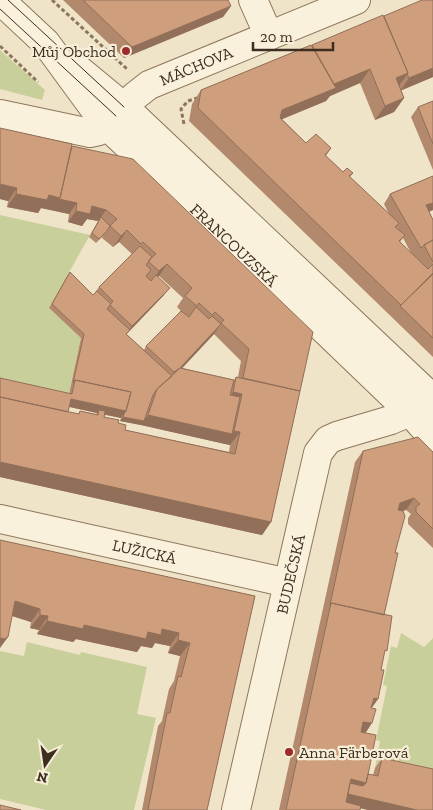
<svg xmlns="http://www.w3.org/2000/svg" width="433" height="810" font-family="'Zilla Slab',serif">
	<style>
		.green { fill: #c9cf9b }
		.lines { fill: none; stroke-linecap: round; stroke-linejoin: round }
		.minor-casing { stroke: #8d765c; stroke-width: 30 }
		.path { stroke: #8d765c; stroke-width: 3; stroke-dasharray: 4 2.5; stroke-linecap: butt }
		.minor { stroke: #faf1dc; stroke-width: 28 }
		.tram { stroke: #3d2e20; stroke-width: 1 }
		.wall { fill: #b2896c; fill-rule: evenodd }
		.shaded-wall { fill: #916f58 }
		.building { fill: #cf9f7d; stroke: #916f58 }
		.poi-dot { fill: #9e2a2b; stroke: #f7eed8; stroke-width: 2 }
		.labels { text-anchor: middle; stroke-width: 4.5; stroke-linejoin: round; paint-order: stroke }
		.poi-label { font-size: 16px; fill: #3d2e20; stroke: #f7eed8; text-anchor: end }
		.street-label { font-size: 16px; fill: #3d2e20; stroke: #f7eed8 }
	</style>
	<rect width="100%" height="100%" fill="#f0e4c8"/>
	<path class="green" d="M 0,50 L 45,90 L 42,100 L 0,89 Z
		M 0,215 L 90,235 L 49,308 L 81,338 L 67,402 L 0,387 Z
		M 401,633 L 424,647 L 433,638 L 433,781 L 375,768 L 380,741 L 376,740 L 387,686 L 383,685 L 391,646 L 397,648 Z
		M 27,642 L 80,655 L 81,652 L 147,667 L 137,714 L 156,718 L 134,810 L 46,810 L 0,799 L 0,651 L 24,656 Z"/>
	<g class="lines">
		<defs>
			<g id="minor">
				<path id="s1" d="M 0,0 L 46,43 L 106,125 L 306,312 L 410,412 L 433,438"/>
				<path d="M 253,0 L 269,36"/>
				<path d="M 78,69 L 124,107 L 433,399"/>
				<path id="s2" d="M 0,114 L 90,133 L 99,131 L 135,96 L 149,85 L 356,0"/>
				<path id="s3" d="M 0,519 L 288,583"/>
				<path id="s4" d="M 236,810 L 318,453 L 328,440 L 337,436 L 391,420 L 425,406"/>
			</g>
		</defs>
		<use href="#minor" class="minor-casing"/>
		<path class="path" d="M 52,0 L 127,69
			M 0,46 L 38,82
			M 184,124 L 181,109 L 188,101 L 200,97"/>
		<use href="#minor" class="minor"/>
		<path class="tram" d="M 8,0 L 124,107
			M 0,9 L 116,116"/>
	</g>
	<path class="wall" d="M 63,0 L 228,0 L 231,6 L 223,17 L 124,58 Z
		M 311,45 L 433,77 L 401,90 L 404,98 L 394,112 L 375,120 L 360,83 L 330,96 L 326,101 L 282,119 L 306,143 L 331,148 L 326,156 L 343,172 L 353,173 L 350,177 L 389,214 L 384,204 L 390,194 L 433,176 L 433,210 L 429,212 L 433,220 L 433,357 L 189,121 L 192,104 L 201,90 ZM 403,238 L 411,253 L 400,242 Z
		M 433,101 L 433,170 L 411,117 L 418,107 Z
		M 72,146 L 300,391 L 271,522 L 262,535 L 0,477 L 69,394 L 81,338 L 49,308 L 67,276 L 70,272 L 93,295 L 99,287 L 132,254 L 119,242 L 113,247 L 102,238 L 103,236 L 96,243 L 89,237 L 98,221 L 87,219 L 82,226 L 68,222 L 69,214 L 41,208 L 38,213 L 7,207 L 8,201 L 0,199 ZM 159,276 L 183,298 L 177,307 L 181,311 L 146,346 L 144,350 L 126,334 L 164,295 L 158,277 ZM 214,334 L 241,361 L 238,377 L 236,377 L 234,380 L 182,368 ZM 69,407 L 97,413 L 96,414 L 80,411 L 78,414 L 68,412 ZM 105,415 L 121,418 L 120,421 L 141,425 L 230,445 L 229,452 L 125,430 L 118,423 L 104,417 Z
		M 363,451 L 433,452 L 433,548 L 408,524 L 408,518 L 411,514 L 406,510 L 403,511 L 384,615 L 383,656 L 381,670 L 378,699 L 371,708 L 365,733 L 368,774 L 373,775 L 375,768 L 382,758 L 433,810 L 368,810 L 360,808 L 360,810 L 279,810 L 355,462 Z
		M 0,540 L 255,596 L 207,810 L 142,810 L 158,726 L 162,721 L 169,689 L 174,681 L 180,656 L 168,653 L 170,646 L 155,643 L 152,648 L 141,646 L 137,652 L 76,639 L 73,642 L 37,634 L 39,630 L 30,628 L 31,622 L 12,616 Z"/>
	<path class="shaded-wall" d="M 231,6 L 223,17 L 124,58 L 132,47 Z
		M 433,68 L 433,77 L 400,91 L 409,78 Z
		M 370,69 L 360,83 L 330,96 L 326,101 L 273,123 L 282,110 L 334,84 Z
		M 408,73 L 398,87 L 396,78 Z
		M 404,98 L 394,112 L 375,120 L 385,106 Z
		M 0,184 L 17,188 L 8,201 L 0,199 Z
		M 16,194 L 49,195 L 77,203 L 69,214 L 41,208 L 38,213 L 7,207 Z
		M 433,203 L 433,210 L 419,215 L 426,205 Z
		M 92,206 L 106,210 L 98,221 L 87,219 L 82,226 L 68,222 L 76,211 Z
		M 127,230 L 119,242 L 113,247 L 121,236 Z
		M 167,264 L 159,276 L 151,283 L 159,271 Z
		M 170,288 L 164,295 L 123,338 L 132,326 Z
		M 219,327 L 214,334 L 173,378 L 172,376 L 174,372 Z
		M 233,392 L 242,394 L 233,407 L 224,405 Z
		M 71,399 L 126,411 L 121,418 L 99,413 L 99,410 L 97,413 L 66,406 Z
		M 148,415 L 232,434 L 225,444 L 141,425 Z
		M 123,417 L 144,421 L 141,425 L 120,421 Z
		M 234,431 L 240,432 L 230,445 L 225,444 Z
		M 0,462 L 271,522 L 262,535 L 0,477 Z
		M 414,498 L 406,510 L 391,514 L 400,503 Z
		M 15,601 L 40,609 L 31,622 L 6,614 Z
		M 40,615 L 48,616 L 39,630 L 30,628 Z
		M 47,621 L 148,632 L 162,629 L 179,633 L 170,646 L 155,643 L 152,648 L 141,646 L 137,652 L 76,639 L 73,642 L 37,634 Z
		M 8,637 L 0,648 L 0,638 Z
		M 178,640 L 190,643 L 180,656 L 168,653 Z
		M 374,698 L 378,699 L 369,712 Z
		M 363,722 L 372,723 L 363,737 L 354,735 Z
		M 351,779 L 366,783 L 417,810 L 368,810 L 339,803 Z"/>
	<path class="building" d="M 83,0 L 228,0 L 231,6 L 132,47 Z
		M 422,0 L 433,0 L 433,68 L 409,78 L 407,74 L 408,73 L 384,16 Z
		M 383,15 L 408,73 L 396,78 L 404,98 L 385,106 L 370,69 L 334,84 L 312,45 Z
		M 311,45 L 336,88 L 282,110 L 280,118 L 306,143 L 316,134 L 331,148 L 325,155 L 343,172 L 347,168 L 353,173 L 349,176 L 399,223 L 395,227 L 405,235 L 399,241 L 428,269 L 433,264 L 433,273 L 401,305 L 198,108 L 201,90 Z
		M 433,101 L 433,144 L 418,107 Z
		M 0,128 L 72,144 L 60,198 L 49,195 L 47,200 L 16,194 L 17,188 L 0,184 Z
		M 72,146 L 133,159 L 313,332 L 300,391 L 243,378 L 249,349 L 221,323 L 224,320 L 215,312 L 212,315 L 199,303 L 197,306 L 185,296 L 192,288 L 167,264 L 159,271 L 148,261 L 156,254 L 143,242 L 141,244 L 127,230 L 121,236 L 110,226 L 117,219 L 106,210 L 92,206 L 90,214 L 76,211 L 77,203 L 59,199 L 60,198 Z
		M 433,176 L 433,203 L 426,205 L 433,220 L 433,240 L 424,245 L 421,248 L 390,194 Z
		M 101,217 L 111,227 L 110,226 L 106,232 L 99,239 L 92,233 Z
		M 433,240 L 433,262 L 424,245 Z
		M 140,246 L 152,257 L 146,265 L 151,270 L 146,276 L 151,281 L 156,275 L 170,288 L 132,326 L 110,305 L 113,301 L 99,287 Z
		M 70,272 L 93,295 L 97,291 L 111,304 L 107,309 L 130,330 L 126,334 L 172,376 L 157,389 L 153,395 L 144,421 L 123,417 L 124,414 L 126,411 L 131,392 L 75,380 L 73,383 L 84,334 L 52,304 Z
		M 433,274 L 433,338 L 400,306 Z
		M 196,307 L 209,319 L 212,316 L 221,324 L 180,368 L 174,372 L 146,346 L 181,311 L 189,317 Z
		M 180,368 L 234,380 L 230,395 L 240,397 L 232,434 L 148,415 L 157,389 Z
		M 236,377 L 300,391 L 271,522 L 0,462 L 0,397 L 79,414 L 80,411 L 98,415 L 99,410 L 105,411 L 104,417 L 119,420 L 118,423 L 126,425 L 125,430 L 235,454 L 240,432 L 234,431 L 242,394 L 233,392 Z
		M 0,378 L 72,394 L 75,380 L 131,392 L 126,411 L 71,399 L 68,412 L 0,397 Z
		M 418,437 L 433,452 L 433,529 L 416,512 L 416,507 L 420,504 L 414,498 L 400,503 L 398,510 L 403,511 L 405,516 L 395,553 L 398,553 L 384,615 L 331,603 L 330,605 L 363,451 Z
		M 0,540 L 255,596 L 207,810 L 148,810 L 167,713 L 170,713 L 178,676 L 181,677 L 190,643 L 178,640 L 179,633 L 162,629 L 161,635 L 148,632 L 146,639 L 84,625 L 83,629 L 47,621 L 48,616 L 40,615 L 40,609 L 15,601 L 8,637 L 4,639 L 0,638 Z
		M 331,603 L 392,616 L 387,651 L 385,650 L 381,670 L 384,670 L 378,699 L 374,698 L 371,708 L 376,709 L 372,723 L 363,722 L 361,732 L 376,735 L 369,770 L 366,783 L 351,779 L 346,802 L 361,806 L 360,810 L 286,810 Z
		M 382,758 L 433,769 L 433,810 L 417,810 L 348,794 L 350,783 L 363,786 L 366,783 L 368,774 L 378,776 Z
		M 0,805 L 21,810 L 0,810 Z"/>
	<g class="poi-dot">
		<circle cx="126" cy="51" r="5"/>
		<circle cx="289" cy="752" r="5"/>
	</g>
	<g class="labels">
		<g class="poi-label">
			<text x="116" y="57">Můj Obchod</text>
			<text x="299" y="758" text-anchor="start">Anna Fӓrberová</text>
		</g>
		<g class="street-label">
			<text dy="6" stroke="none"><textPath href="#s2" startOffset="220">MÁCHOVA</textPath></text>
			<text dy="6" stroke="none"><textPath href="#s1" startOffset="340">FRANCOUZSKÁ</textPath></text>
			<text dy="6" stroke="none"><textPath href="#s3" startOffset="148">LUŽICKÁ</textPath></text>
			<text dy="6" stroke="none"><textPath href="#s4" startOffset="242">BUDEČSKÁ</textPath></text>
		</g>
	</g>
	<g transform="translate(45 765) rotate(193)" stroke="#f7eed8" stroke-width="4" paint-order="stroke">
	<path d="M0-4L9 19L0 12L-9 19Z" fill="#3d2e20"/>
	<text y="-8" font-size="14" font-weight="bold" text-anchor="middle" fill="#3d2e20">N</text>
	</g>
	<path d="M253 42v8h80v-8" fill="none" stroke="#3d2e20" stroke-width="2.5"/>
	<text x="260" y="42" font-size="15" fill="#3d2e20" stroke="#f7eed8" stroke-width="4" paint-order="stroke">20 m</text>
</svg>
